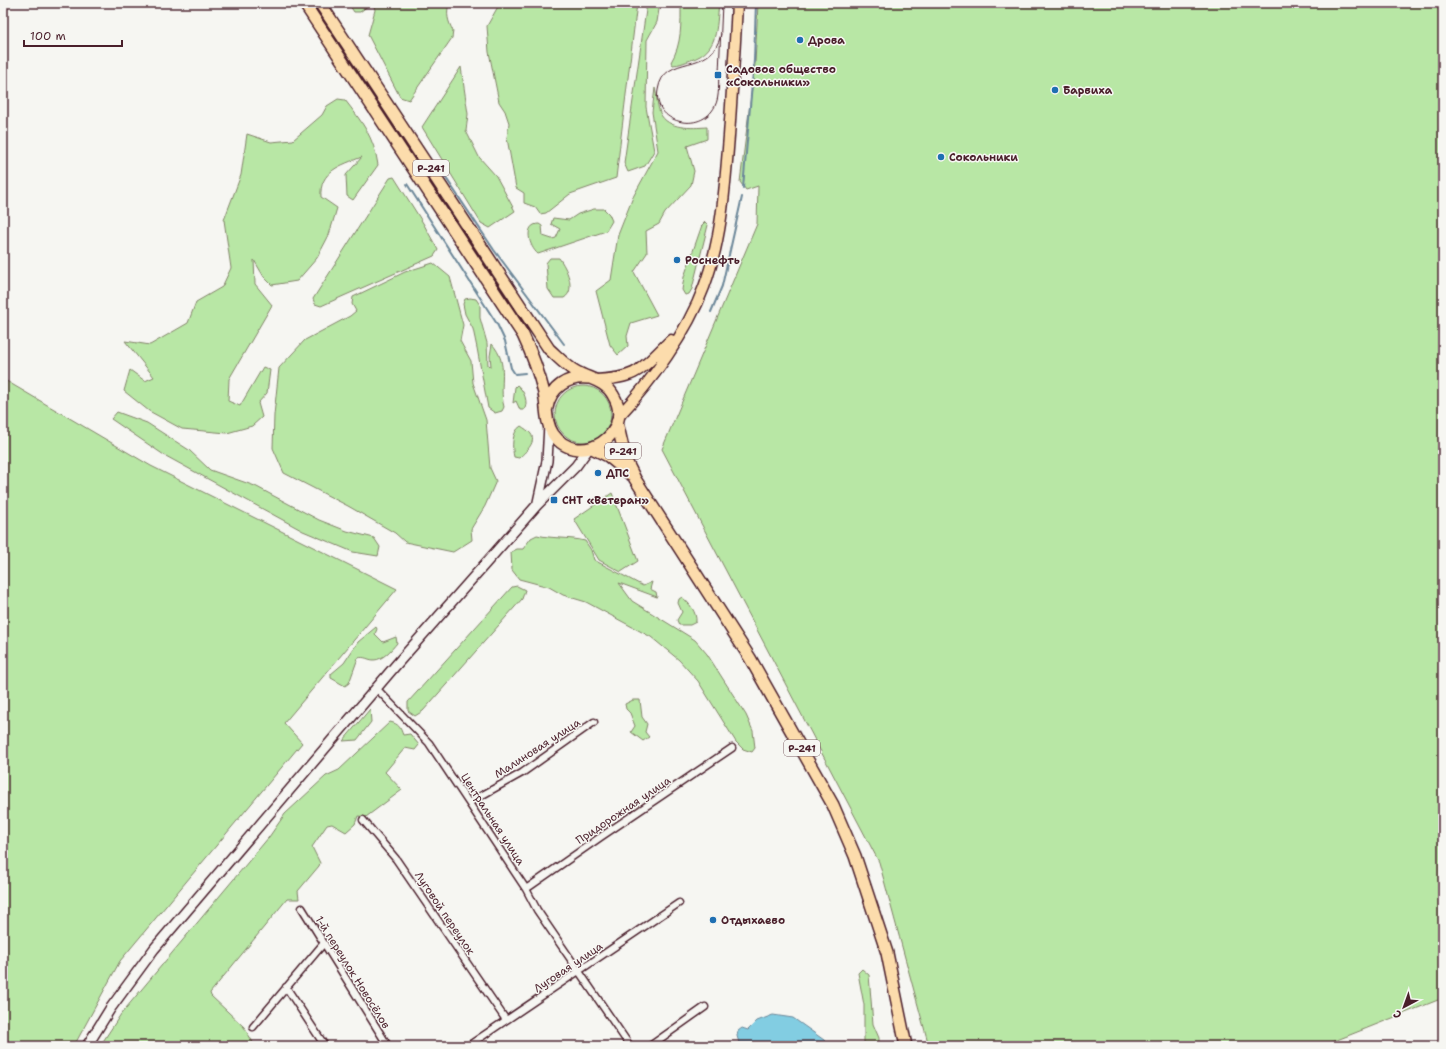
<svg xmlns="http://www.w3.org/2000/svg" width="1446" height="1049" font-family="'Shantell Sans',sans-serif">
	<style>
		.green { fill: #b8e7a5; stroke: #818368 }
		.water { fill: #82cde2; stroke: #6c8799 }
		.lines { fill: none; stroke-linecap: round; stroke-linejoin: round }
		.stream { stroke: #6c8799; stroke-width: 2 }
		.street-casing { stroke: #4a1f2b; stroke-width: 9 }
		.secondary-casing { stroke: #4a1f2b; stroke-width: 12 }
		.primary-casing { stroke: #4a1f2b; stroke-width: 13 }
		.highway-casing { stroke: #4a1f2b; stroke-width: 14 }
		.street { stroke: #f6f6f2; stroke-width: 6 }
		.secondary { stroke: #f6f6f2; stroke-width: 9 }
		.primary { stroke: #fcdcac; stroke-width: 10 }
		.highway { stroke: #fcdcac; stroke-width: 11 }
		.tram { stroke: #4a1f2b; stroke-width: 1 }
		.poi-dot { fill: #1f6fb2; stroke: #f6f6f2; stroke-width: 1.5 }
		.labels { text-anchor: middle; stroke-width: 3; stroke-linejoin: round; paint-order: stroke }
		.shield { fill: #f6f6f2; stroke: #7e6067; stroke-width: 1 }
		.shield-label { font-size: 10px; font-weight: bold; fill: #4a1f2b }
		.poi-label { font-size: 11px; font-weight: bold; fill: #4a1f2b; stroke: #f6f6f2; text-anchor: start }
		.street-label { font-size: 11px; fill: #4a1f2b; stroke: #f6f6f2 }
	</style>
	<rect width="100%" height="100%" fill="#f6f6f2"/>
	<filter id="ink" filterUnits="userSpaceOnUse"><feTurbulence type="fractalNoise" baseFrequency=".025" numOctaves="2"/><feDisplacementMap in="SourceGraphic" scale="8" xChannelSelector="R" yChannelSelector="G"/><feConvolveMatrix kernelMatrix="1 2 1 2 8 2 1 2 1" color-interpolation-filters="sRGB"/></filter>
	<g filter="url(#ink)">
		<path class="green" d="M 348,3 L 449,3 C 446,15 448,21 453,31 L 452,38 L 409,100 L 400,97 L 368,35 L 375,10 L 374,6 L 369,5 L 360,12 L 354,12 Z
			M 500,3 L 637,3 L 616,178 L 570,194 L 546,213 L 540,214 L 535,207 L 524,203 L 524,193 L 516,188 L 507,138 L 509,123 L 505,111 L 499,102 L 489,52 L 487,26 Z
			M 647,3 L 660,3 L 657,22 L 647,40 L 646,107 L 654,151 L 645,166 L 628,172 L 624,163 Z
			M 681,3 L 719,3 C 716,28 719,51 691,60 C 685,62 679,65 673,65 L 671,62 C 682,44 681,24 681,3 Z
			M 758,3 L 1443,3 L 1443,998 L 1322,1046 L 929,1046 L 879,862 L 662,449 L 757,224 L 758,186 L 746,190 L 740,182 L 755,64 Z
			M 461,67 L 468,114 L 466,131 L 479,157 L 496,176 L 515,211 L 490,228 L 481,223 L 422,127 Z
			M 655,88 C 657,96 657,106 660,113 C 668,130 692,128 707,127 L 707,139 L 687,146 L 694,171 L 691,185 L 665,213 L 659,224 L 646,231 L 647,253 L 634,272 L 657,315 L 631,323 L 627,336 L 628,346 L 618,355 L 610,345 L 596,291 L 611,280 L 618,235 L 633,197 L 658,151 L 652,112 Z
			M 338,99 L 345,100 C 362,122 374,137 378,165 L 353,200 L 347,196 L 346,175 L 362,157 C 341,165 319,171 321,197 L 337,208 L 329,235 L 317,258 L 297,281 L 272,285 L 264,277 L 254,260 L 255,284 L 272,305 L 229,379 L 228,401 L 240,406 L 263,367 L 270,370 L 267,393 L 258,403 L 262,417 L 252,426 L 227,433 L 182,429 L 149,411 L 124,391 L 130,370 L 145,381 L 154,377 L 125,341 L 150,345 L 188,323 L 196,302 L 222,287 L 231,268 L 224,220 L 241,175 L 247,134 L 271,142 L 293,140 L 322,115 L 327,106 Z
			M 394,177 L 423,223 L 438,250 L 434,256 L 321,306 L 315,304 L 313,299 L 390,178 Z
			M 594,209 L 604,209 L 609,214 L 612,221 L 606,231 L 538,254 C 529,247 523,224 539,224 L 542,226 L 543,236 L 552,239 L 556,238 L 560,229 L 551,224 L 553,218 L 569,220 L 578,214 Z
			M 705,222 L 708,225 L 692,289 L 689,294 L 685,295 L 682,290 L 684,277 L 702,225 Z
			M 550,258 L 559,258 C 566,267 577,290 564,298 L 554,298 L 548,289 L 546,263 Z
			M 433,263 L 450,277 L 463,325 L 460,341 L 471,361 L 473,383 L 486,420 L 490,468 L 496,481 L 485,506 L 471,529 L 472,540 L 453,552 L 405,542 L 395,533 L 348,506 L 284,473 L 273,448 L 274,415 L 279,368 L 305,340 L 350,316 L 356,311 L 352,304 L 353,297 L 405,272 Z
			M 470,298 L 476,299 L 480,305 L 480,318 L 487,343 L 488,365 L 491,366 L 490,356 L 492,344 C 510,364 498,384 504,407 L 502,411 L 495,413 L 488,408 L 477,348 L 473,329 L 465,314 L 463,304 L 465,299 Z
			M 3,379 L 151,466 L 397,589 L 284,723 L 302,743 L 120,961 L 74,1046 L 3,1046 Z
			M 517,385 C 524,390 529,403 524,410 L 520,410 L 516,401 L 513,403 L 515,387 Z
			M555 414a28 28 0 1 1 56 0a28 28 0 1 1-56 0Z
			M 117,412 L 147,423 L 189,450 L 210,470 L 255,486 L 319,520 L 347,531 L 374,538 L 380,547 L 378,556 L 353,552 L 303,531 L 164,455 L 111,419 Z
			M 521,426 C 524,428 529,431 531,434 C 537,443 524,453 519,458 L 514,457 C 512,448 511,432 521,426 Z
			M 612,493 L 638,561 L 621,572 L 599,560 L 574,519 Z
			M 537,535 C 553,539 569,537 585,541 L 591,550 L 594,560 L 643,586 L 652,582 L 650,589 L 656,592 L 657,597 L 619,583 L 632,601 L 695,640 L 707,654 L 746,715 L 753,731 L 755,748 L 752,752 L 743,749 L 736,742 L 698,681 L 679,660 L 651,637 L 586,602 L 563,595 L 549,587 L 519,579 L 512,570 L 511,552 L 517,549 L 523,549 L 531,538 Z
			M 517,586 L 525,590 L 522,599 L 423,711 L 415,716 L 408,711 L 408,702 L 512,587 Z
			M 682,597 C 689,603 697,612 696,622 L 690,625 L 679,625 L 677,620 L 682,612 L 678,603 L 679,599 Z
			M 376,627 L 377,629 L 375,634 L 383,642 L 396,637 L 397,643 C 392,649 383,660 374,660 C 368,660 365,656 358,658 L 349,683 L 345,686 L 331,678 L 331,674 L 344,663 L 358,642 Z
			M 633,700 L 640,700 L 642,717 L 647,724 L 645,732 L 649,737 L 643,741 L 631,732 L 635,726 L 630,713 L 626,709 L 625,704 Z
			M 370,709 L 371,722 L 357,740 L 343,741 Z
			M 390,722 C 399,724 400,727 403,735 L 410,734 L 419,745 L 415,750 L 405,748 L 385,772 L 402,790 L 366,817 L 358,816 L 355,824 L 346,832 L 332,824 L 327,825 L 312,847 L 320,863 L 319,866 L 298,891 L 299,899 L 287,899 L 210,993 L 211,996 L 244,1027 L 255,1046 L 100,1046 L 121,1014 L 269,837 L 285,814 L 326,776 L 339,770 Z
			M 862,969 L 869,975 L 873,1024 L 879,1038 L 879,1046 L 864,1046 L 864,1005 L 858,973 Z"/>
		<path class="water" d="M 773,1015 L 793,1018 L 824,1040 L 829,1046 L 740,1046 L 737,1036 L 738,1031 L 742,1028 L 748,1030 L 757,1021 Z"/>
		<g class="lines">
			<path class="stream" d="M 438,166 L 494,250 L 564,344
				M 407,184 L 497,324 L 505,341 L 511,368 L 515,374 L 525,373
				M 743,188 L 754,60 L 756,3
				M 711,312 L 722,286 L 742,197"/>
			<defs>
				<path id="street" d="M 376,688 L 429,743 L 526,889 L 537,910 L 630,1046
					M 470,802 L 522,773 L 594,722
					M 363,820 L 396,859 L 506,1020
					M 526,889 L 602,836 L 732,748
					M 302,908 L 388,1046
					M 286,987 L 325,1046
					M 253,1027 L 324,943
					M 468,1046 L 679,903
					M 650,1046 L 705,1007"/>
				<path id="secondary" d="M 538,502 L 547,461 L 549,425
					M 87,1046 L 110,1009 L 154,949 L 396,665 L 537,505 L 576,466 L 589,448"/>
				<path id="primary" d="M 596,380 C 641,378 641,368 671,340
					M 618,417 C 651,382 687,333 704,287 C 722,239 725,186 729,136 C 732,91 735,47 737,3"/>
				<path id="highway" d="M 304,3 L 523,335 C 532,354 539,373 544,393 C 547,407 545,422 553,434 C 579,471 637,433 613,395 C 605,380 588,379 575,371 C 565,365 558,357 549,349 L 320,3
					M 547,408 C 550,387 569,376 588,378
					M 617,422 L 626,461 L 635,479 L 750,658 L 833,805 L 855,856 L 887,953 L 906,1046
					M 592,448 L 608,456 L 630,474"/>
			</defs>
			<use href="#street" class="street-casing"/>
			<use href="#secondary" class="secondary-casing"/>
			<use href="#primary" class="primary-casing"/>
			<use href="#highway" class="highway-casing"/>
			<use href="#street" class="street"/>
			<use href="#secondary" class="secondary"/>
			<use href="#primary" class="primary"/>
			<use href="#highway" class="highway"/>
			<path class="tram" d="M 721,34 C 712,77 664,51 658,90 C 652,123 701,135 715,106 C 720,96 718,83 719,73 C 720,50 721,26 722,3"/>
		</g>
	</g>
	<g class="poi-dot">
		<circle cx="800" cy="40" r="4"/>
		<rect x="714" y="71" width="8" height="8" rx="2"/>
		<circle cx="1055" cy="90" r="4"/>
		<circle cx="941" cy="157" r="4"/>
		<circle cx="677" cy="260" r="4"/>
		<circle cx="598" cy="473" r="4"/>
		<rect x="550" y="496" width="8" height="8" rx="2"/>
		<circle cx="713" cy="920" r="4"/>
	</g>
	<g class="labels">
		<g class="shield">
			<rect x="413" y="160" width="36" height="16" rx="3"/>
			<rect x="605" y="443" width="36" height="16" rx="3"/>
			<rect x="784" y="740" width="36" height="16" rx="3"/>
		</g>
		<g class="shield-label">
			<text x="431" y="172">Р-241</text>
			<text x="623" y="455">Р-241</text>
			<text x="802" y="752">Р-241</text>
		</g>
		<g class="poi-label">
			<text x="808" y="44">Дрова</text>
			<text x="726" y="73">Садовое общество<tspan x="726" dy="13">«Сокольники»</tspan></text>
			<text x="1063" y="94">Барвиха</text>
			<text x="949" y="161">Сокольники</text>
			<text x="685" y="264">Роснефть</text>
			<text x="606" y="477">ДПС</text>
			<text x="562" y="504">СНТ «Ветеран»</text>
			<text x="721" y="924">Отдыхаево</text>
		</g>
		<g class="street-label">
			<text transform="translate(537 748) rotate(-33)" y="4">Малиновая улица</text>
			<text transform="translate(623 810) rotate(-34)" y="4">Придорожная улица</text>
			<text transform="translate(493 819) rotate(57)" y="4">Центральная улица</text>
			<text transform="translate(445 913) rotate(56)" y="4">Луговой переулок</text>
			<text transform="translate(568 967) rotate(-34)" y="4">Луговая улица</text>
			<text transform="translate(353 972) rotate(58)" y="4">1-й переулок Новосёлов</text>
		</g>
	</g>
	<rect width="1446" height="1049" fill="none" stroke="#f6f6f2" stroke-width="16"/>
	<rect x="8" y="8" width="1430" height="1033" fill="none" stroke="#4a1f2b" stroke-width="1.5" filter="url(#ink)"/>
	<g transform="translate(1404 1007) rotate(221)" stroke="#f6f6f2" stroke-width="3" paint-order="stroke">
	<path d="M0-3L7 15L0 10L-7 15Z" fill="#4a1f2b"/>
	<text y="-6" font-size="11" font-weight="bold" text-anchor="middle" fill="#4a1f2b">С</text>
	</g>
	<path d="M24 40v6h98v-6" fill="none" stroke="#4a1f2b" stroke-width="2"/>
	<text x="30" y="40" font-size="12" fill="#4a1f2b" stroke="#f6f6f2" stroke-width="3" paint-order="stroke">100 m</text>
</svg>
